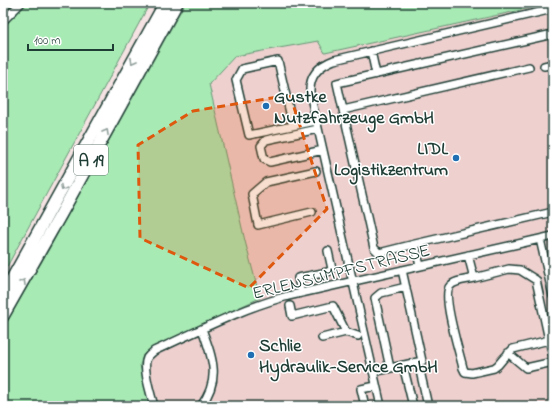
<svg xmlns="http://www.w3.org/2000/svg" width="556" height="409" font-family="'Indie Flower',sans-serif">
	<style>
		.built { fill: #eed0cf }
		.green { fill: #a8eab4; stroke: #649474 }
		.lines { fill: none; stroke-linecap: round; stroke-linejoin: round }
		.minor-casing { stroke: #1f3d34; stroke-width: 10 }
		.highway-casing { stroke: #1f3d34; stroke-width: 14 }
		.minor { stroke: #fff; stroke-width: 7 }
		.highway { stroke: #fff; stroke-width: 11 }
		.oneway { stroke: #8f9e9a }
		.marked { fill: #de580e; fill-opacity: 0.2; stroke: #de580e; stroke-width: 3; stroke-dasharray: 8 5; stroke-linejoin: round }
		.poi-dot { fill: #1f6fb2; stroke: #fff; stroke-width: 1.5 }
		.labels { text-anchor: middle; stroke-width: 3; stroke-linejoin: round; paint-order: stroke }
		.shield { fill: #fff; stroke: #627771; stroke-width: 1 }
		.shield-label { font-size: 17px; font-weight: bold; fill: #1f3d34 }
		.poi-label { font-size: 18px; font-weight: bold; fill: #1f3d34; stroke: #fff; text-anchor: start }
		.street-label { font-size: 18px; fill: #1f3d34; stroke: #fff }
	</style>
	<rect width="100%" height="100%" fill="#f5e3e3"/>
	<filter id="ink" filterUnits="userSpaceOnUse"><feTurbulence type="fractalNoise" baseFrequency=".025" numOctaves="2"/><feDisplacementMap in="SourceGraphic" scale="8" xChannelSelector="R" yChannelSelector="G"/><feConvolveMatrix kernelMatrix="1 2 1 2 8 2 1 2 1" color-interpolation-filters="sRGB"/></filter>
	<g filter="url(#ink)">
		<path class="built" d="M 553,3 L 553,406 L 149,406 L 140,365 L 143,355 L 154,346 L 260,298 L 245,241 L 209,84 L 235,56 L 319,41 L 326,53 Z"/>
		<path class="green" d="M 3,3 L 150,3 L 3,274 Z
			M 185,3 L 553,3 L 325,53 L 318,41 L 235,56 L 209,84 L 245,241 L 260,298 L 154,346 L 143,355 L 140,365 L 149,406 L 3,406 L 3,329 L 49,249 Z"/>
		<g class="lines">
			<defs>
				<path id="minor" d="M 3,21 L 21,3
					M 371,51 L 376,74
					M 544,66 L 553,64
					M 343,110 L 337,83 L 553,34
					M 293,126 L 278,61 L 242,69 L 236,80 L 249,135 L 316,121
					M 318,129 L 266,140 L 261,146 L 264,159 L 270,162 L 323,150
					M 312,212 L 258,225 L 252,194 L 266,182 L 316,171
					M 540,239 L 553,296
					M 415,244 L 379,253 L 374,248 L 343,110 L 529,67
					M 468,255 L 474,278 C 467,280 455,280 450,286 C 441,295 460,354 463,368 L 465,372 L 472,373 L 494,368 L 498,365 L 503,359 L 513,349 L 549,340 L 536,280 L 520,270 L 509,269 L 474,278
					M 420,266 L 415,244 L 553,212
					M 300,287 L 298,278 L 328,272 L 332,269 L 328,251
					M 290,306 L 292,316 L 333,306 L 346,332
					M 322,338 L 346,332 L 358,336
					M 549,340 L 553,356
					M 508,353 L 526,368 L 553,362
					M 418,362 L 428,406
					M 403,365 L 413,406
					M 390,368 L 375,298 L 381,293 L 406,287
					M 373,372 L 422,361 L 402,270
					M 154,406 C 151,395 142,368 147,358 C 149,355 152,353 154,351 C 198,331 242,308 288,296 L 553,236
					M 201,406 C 221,379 213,359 202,329
					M 365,406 L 361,389 L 376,386
					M 381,406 L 310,93 C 309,76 318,66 334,60 L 553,9"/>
				<path id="highway" d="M 3,295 L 165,3
					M 3,316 L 61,214 L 177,3"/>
			</defs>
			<use href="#minor" class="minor-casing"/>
			<use href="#highway" class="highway-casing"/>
			<use href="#minor" class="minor"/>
			<use href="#highway" class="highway"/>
		</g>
		<defs><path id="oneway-chevron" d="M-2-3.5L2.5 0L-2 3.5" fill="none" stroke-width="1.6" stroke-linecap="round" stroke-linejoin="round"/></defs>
		<g class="oneway">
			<use href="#oneway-chevron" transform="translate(133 61) rotate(119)"/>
			<use href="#oneway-chevron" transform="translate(106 132) rotate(-61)"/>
			<use href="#oneway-chevron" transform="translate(63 188) rotate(119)"/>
			<use href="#oneway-chevron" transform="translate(23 282) rotate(-60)"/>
		</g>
	</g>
	<path class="marked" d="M 290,95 L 327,209 L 249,288 L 140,238 L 138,145 L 193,111 Z"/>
	<g class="poi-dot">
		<circle cx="266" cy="106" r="4"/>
		<circle cx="456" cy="158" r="4"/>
		<circle cx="251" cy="355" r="4"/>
	</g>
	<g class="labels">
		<rect class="shield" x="74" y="145" width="34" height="30" rx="3"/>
		<g class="shield-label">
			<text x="91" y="166">A 19</text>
		</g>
		<g class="poi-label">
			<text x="274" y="102">Gustke<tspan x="274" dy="21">Nutzfahrzeuge GmbH</tspan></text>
			<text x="448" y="154" text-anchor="end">LIDL<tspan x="448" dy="21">Logistikzentrum</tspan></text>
			<text x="259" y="351">Schlie<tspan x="259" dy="21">Hydraulik-Service GmbH</tspan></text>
		</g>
		<g class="street-label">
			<text transform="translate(341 271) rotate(-14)" y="6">ERLENSUMPFSTRASSE</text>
		</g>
	</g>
	<rect width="556" height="409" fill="none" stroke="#fff" stroke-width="16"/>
	<rect x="8" y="8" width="540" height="393" fill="none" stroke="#1f3d34" stroke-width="1.5" filter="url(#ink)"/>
	<path d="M28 44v6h85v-6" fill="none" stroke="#1f3d34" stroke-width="2"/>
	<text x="34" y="44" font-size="12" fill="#1f3d34" stroke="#ffffff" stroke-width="3" paint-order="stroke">100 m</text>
</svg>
